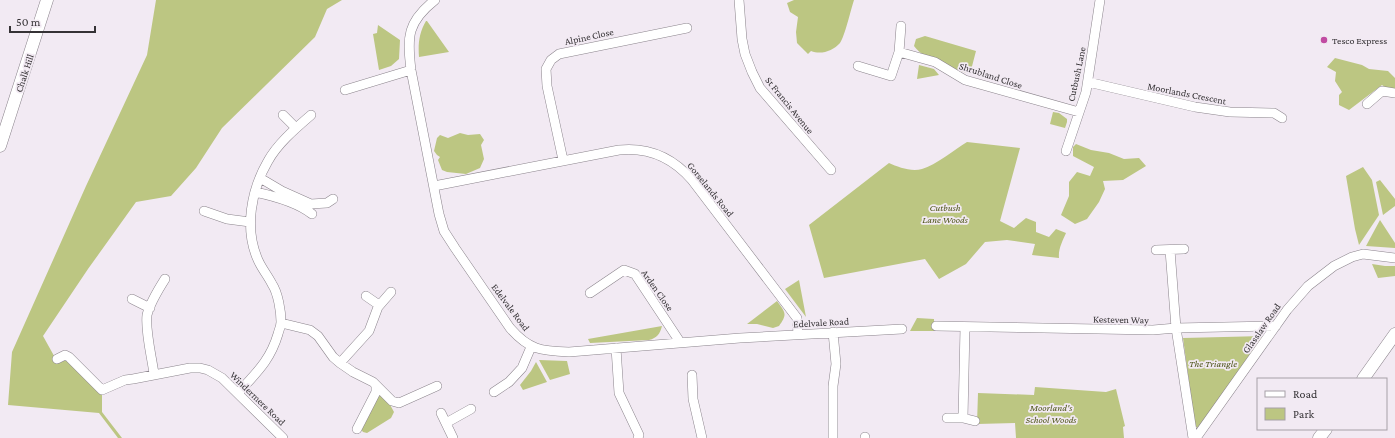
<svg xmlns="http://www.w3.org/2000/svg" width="1395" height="438" font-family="'Crimson Pro',serif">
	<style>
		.green { fill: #bcc682 }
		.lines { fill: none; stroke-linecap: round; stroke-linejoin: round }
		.minor-casing { stroke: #8b848c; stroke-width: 10 }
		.tertiary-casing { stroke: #8b848c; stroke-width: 13 }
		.minor { stroke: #fff; stroke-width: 9 }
		.tertiary { stroke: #fff; stroke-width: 12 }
		.poi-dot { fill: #c14ba2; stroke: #f2eaf3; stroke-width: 1.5 }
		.labels { text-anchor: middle; stroke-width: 3.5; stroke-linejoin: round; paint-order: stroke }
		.street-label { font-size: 10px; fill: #353235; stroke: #f2eaf3 }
		.poi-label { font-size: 10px; fill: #353235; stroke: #f2eaf3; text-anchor: start }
		.park-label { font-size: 10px; font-style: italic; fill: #4e5519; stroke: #f2eaf3 }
	</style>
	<rect width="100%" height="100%" fill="#f2eaf3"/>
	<path class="green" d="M 156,0 L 342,0 L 327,9 L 315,37 L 222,128 L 196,168 L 171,196 L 136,202 L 88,269 L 43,336 L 58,363 L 66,360 L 69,361 L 102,390 L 102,412 L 122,438 L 118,438 L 99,413 L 8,405 L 12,352 L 86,186 L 147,55 Z
		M 794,0 L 854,0 C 851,9 845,36 840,43 C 833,51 821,55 811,51 L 808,54 L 797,43 L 796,32 L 798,17 L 790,12 L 787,3 Z
		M 426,21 L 427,21 L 449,52 L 419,57 C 418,44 419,33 426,21 Z
		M 378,25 L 400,40 L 399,59 L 391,66 L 379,70 L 373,34 L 377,33 Z
		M 925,36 L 976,51 L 970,74 C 952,68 925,61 914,46 L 916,39 Z
		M 1335,58 L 1362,65 L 1369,69 L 1388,71 L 1395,78 L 1395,91 L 1390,91 L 1382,85 L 1349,110 L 1339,105 L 1339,95 L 1342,92 L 1335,81 L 1336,72 L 1327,67 Z
		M 919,65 L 934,69 L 939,75 L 917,79 Z
		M 1053,112 L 1059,113 L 1067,119 L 1067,122 L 1065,128 L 1050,124 Z
		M 460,133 L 468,135 L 480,134 L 484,140 L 481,145 L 484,159 L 480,168 L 466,174 L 447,172 L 442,170 L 438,160 L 440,157 L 437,155 L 434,151 L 437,138 L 440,135 L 448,138 Z
		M 967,142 L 1020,148 L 1000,221 L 1014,228 L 1026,218 L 1036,222 L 1036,232 L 1049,237 L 1056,229 L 1066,233 C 1063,240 1058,249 1059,258 L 1032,255 L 1035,244 L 1007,240 L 985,242 L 966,264 L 939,279 L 925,259 L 824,278 L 809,225 L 889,163 C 898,167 911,172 922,169 C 936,165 954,150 967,142 Z
		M 1076,144 L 1091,150 L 1109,153 L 1124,159 L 1139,158 L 1146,166 L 1123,180 L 1103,181 L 1105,189 L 1099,202 L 1087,219 L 1075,224 L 1061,215 L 1069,196 L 1069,182 L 1077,172 L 1090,176 L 1094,167 L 1073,156 L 1073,147 Z
		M 1363,167 L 1372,180 L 1379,215 L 1359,245 L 1355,229 L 1346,176 Z
		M 1380,180 L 1395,199 L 1395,206 L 1383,215 L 1376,182 Z
		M 1380,220 L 1395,243 L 1395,248 L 1366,246 Z
		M 1372,264 L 1385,266 L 1395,266 L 1395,276 L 1378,278 Z
		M 799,280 L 806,317 L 785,289 Z
		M 777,301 C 785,312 788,314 779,326 L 773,328 L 757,324 L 747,324 Z
		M 917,318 L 934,319 L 934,331 L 910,331 Z
		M 662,326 C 660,334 657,338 649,340 L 590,343 L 588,339 Z
		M 1264,336 L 1198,428 L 1195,426 L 1183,338 Z
		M 539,360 L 567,361 L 570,374 L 550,380 Z
		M 536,362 L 547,382 L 523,390 L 520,385 L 531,371 Z
		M 1035,387 L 1106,392 L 1116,389 L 1125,426 L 1123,427 L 1124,438 L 1016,438 L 1015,423 L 977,424 L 978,393 L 1034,395 Z
		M 378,393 L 388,401 L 394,412 L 391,418 L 367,433 L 363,432 L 360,428 Z"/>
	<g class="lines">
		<defs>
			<path id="minor" d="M 435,0 C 407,22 407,37 411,70 L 439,214 L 444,231 L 455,248 L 510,328 C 529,350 541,351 569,352 L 740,338 L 902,329
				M 739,0 L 742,39 L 745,54 L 752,72 L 760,88 L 831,170
				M 899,52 L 935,62 L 965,80 L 1079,112
				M 858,66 L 891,76 L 899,52 L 901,26
				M 1088,82 L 1195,107 L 1230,112 L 1274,113 L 1282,118
				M 345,90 L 411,70
				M 1367,104 L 1382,91 L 1395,93
				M 283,115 L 296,128
				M 1066,151 L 1086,92 L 1100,0
				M 563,160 L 547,86 L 546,69 L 551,60 L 559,54 L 687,28
				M 260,178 L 282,191 L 311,204 L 327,203 L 333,199
				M 434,186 L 619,150 C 648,147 673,158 692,180 L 797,318 L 798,334
				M 255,192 C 274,196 297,202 312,214
				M 204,211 L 227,219 L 250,222
				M 1156,250 L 1184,249
				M 1170,250 L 1176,328 L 1193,438
				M 590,293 L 624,270 L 635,274 L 680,342
				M 366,296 L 379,305
				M 132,299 L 150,308
				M 281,323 L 310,330 L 318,336 L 333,357 L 340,363 L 353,372 L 373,382 L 392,401 L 399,403 L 437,386
				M 936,326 L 1153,330 L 1176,328 L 1276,326
				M 616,348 L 619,393 L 639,435 L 638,438
				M 57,359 L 65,355 L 69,357 L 102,390 L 125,380 L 133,379 L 190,368 L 200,368 L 208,370 L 222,378 L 283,438
				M 340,363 L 369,331 L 378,307 L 391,292
				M 154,374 C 152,358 145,331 147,315 C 150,303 158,290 165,279
				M 692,375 L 693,399 L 702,438
				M 494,392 L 509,382 L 522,368 L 531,347
				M 238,393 C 256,373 270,361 278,334 C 279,330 281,326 281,322 C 281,311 278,293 272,284 C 268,276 262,269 258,260 C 244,229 251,190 268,161 C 278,143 296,128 311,115
				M 441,413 L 453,438
				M 947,418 L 963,418 L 975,421
				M 963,418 L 965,327
				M 446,423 L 471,409
				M 357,429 L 376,392 L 376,386
				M 833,438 L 833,386 L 836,364 L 833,332
				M 865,438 L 865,437
				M 1196,438 L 1287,310 L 1308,286 L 1334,266 L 1352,257 L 1363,254 L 1395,258"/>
			<path id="tertiary" d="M 0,146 L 47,0
				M 1363,379 L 1395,334
				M 1319,438 L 1326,429"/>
		</defs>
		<use href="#minor" class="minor-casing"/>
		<use href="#tertiary" class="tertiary-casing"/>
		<use href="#minor" class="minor"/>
		<use href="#tertiary" class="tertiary"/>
	</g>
	<circle class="poi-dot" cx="1324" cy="40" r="4"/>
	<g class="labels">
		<g class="street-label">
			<text transform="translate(589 36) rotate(-12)" y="4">Alpine Close</text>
			<text transform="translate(24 73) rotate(-72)" y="4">Chalk Hill</text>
			<text transform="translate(1076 74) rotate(-78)" y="4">Cutbush Lane</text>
			<text transform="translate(991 75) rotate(18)" y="4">Shrubland Close</text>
			<text transform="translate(1187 93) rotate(11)" y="4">Moorlands Crescent</text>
			<text transform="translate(790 105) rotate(51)" y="4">St Francis Avenue</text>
			<text transform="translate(711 189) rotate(51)" y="4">Gorselands Road</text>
			<text transform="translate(658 290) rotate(55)" y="4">Arden Close</text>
			<text transform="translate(511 307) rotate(53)" y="4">Edelvale Road</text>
			<text transform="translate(1121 319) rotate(1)" y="4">Kesteven Way</text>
			<text transform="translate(821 322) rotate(-3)" y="4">Edelvale Road</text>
			<text transform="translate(1261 328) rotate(-55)" y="4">Glasslaw Road</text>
			<text transform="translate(258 398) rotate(44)" y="4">Windermere Road</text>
		</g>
		<g class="poi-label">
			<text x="1332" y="44">Tesco Express</text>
		</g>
		<g class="park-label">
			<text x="945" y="211">Cutbush<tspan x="945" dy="12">Lane Woods</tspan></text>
			<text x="1213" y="367">The Triangle</text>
			<text x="1051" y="411">Moorland's<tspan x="1051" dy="12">School Woods</tspan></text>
		</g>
	</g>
	<rect x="1257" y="378" width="130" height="52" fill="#f2eaf3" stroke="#a6a0a7"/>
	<rect x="1265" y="391" width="20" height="6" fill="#ffffff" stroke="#a6a0a7"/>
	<text x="1293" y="398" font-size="12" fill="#353235">Road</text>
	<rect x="1265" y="408" width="20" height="12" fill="#bcc682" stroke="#a6a0a7"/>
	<text x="1293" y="418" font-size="12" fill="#353235">Park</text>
	<path d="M10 26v6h85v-6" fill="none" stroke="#353235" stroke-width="2"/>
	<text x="16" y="26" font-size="12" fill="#353235" stroke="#f2eaf3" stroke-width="3" paint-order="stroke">50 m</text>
</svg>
